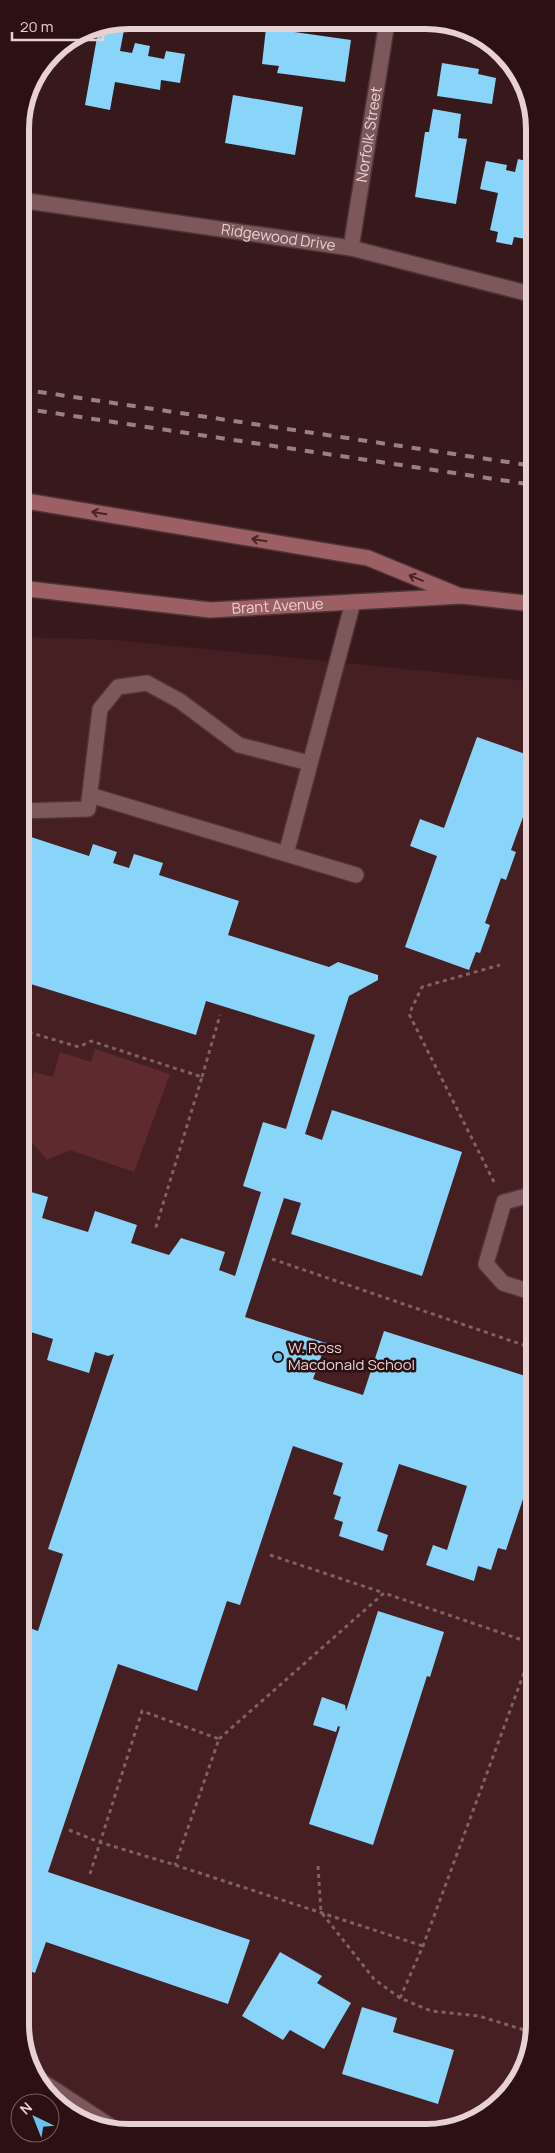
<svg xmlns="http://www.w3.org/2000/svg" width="555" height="2153" font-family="Manrope,sans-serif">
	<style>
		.built { fill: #451f22 }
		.green { fill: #5e2a2e }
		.building { fill: #88d5f9 }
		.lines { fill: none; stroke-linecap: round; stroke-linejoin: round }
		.lane-casing { stroke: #4e3437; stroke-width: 18 }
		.street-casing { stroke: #4e3437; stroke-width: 18 }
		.secondary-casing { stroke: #4e3437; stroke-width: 18 }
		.path { stroke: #7d6163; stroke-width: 3; stroke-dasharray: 4 4; stroke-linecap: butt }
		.lane { stroke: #7d585a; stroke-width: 15 }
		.street { stroke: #7d585a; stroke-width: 15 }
		.secondary { stroke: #9c5f63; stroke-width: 15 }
		.rail { stroke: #9a8081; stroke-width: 4; stroke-dasharray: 9 9; stroke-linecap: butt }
		.oneway { stroke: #492426 }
		.poi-dot { fill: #65c5ee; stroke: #2d1012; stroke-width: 2 }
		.labels { text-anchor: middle; stroke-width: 5; stroke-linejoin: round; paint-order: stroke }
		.street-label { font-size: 15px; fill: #e7d1d2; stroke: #2d1012 }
		.poi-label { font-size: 15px; fill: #e7d1d2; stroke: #2d1012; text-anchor: start }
		.rim { fill: none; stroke: #e7d1d2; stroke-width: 6 }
	</style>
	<rect width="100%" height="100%" fill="#38191b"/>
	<path class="built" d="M 20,637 L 114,640 L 534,682 L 535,2032 L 508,2096 L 475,2122 L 441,2132 L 107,2131 L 47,2096 L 21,2039 Z"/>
	<path class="green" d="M 95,1049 L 170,1074 L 134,1172 L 70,1150 L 47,1160 L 21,1130 L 21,1112 L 34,1072 L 53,1077 L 60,1052 L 91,1062 Z"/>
	<path class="building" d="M 99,26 L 124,30 L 120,51 L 132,53 L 135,43 L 150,46 L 148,56 L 164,59 L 166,51 L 185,54 L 180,83 L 161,80 L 160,90 L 115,82 L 110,110 L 85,105 Z
		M 266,28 L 351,40 L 345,82 L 277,73 L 279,66 L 262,64 Z
		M 442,63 L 479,69 L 478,74 L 496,78 L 492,104 L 437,96 Z
		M 233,95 L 303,107 L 295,155 L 225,143 Z
		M 433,109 L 461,114 L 458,138 L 467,139 L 456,204 L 415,197 L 425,132 L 429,132 Z
		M 518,159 L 534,163 L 534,205 L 526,239 L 514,237 L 512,245 L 496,242 L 498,232 L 490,230 L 498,193 L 480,189 L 486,161 L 507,165 L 506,170 L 515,172 Z
		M 477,737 L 534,757 L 534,787 L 511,850 L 516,852 L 506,880 L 501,878 L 485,923 L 490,925 L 480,953 L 476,952 L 469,970 L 405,947 L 437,856 L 410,846 L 420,819 L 444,828 Z
		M 31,837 L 89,856 L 93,844 L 117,852 L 113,863 L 129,868 L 134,854 L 163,863 L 159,875 L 239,901 L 228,935 L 329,967 L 338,962 L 378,975 L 378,980 L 349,996 L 305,1134 L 322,1140 L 332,1110 L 462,1152 L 422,1276 L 291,1234 L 301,1203 L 284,1198 L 245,1317 L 326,1343 L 313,1379 L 363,1395 L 384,1331 L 535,1379 L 535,1503 L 523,1499 L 506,1550 L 498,1548 L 491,1570 L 478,1566 L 474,1581 L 426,1565 L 433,1545 L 447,1550 L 467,1486 L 399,1464 L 377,1531 L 388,1535 L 383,1551 L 339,1536 L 343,1522 L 334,1519 L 341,1497 L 333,1494 L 343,1463 L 293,1446 L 240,1605 L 227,1601 L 197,1691 L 118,1664 L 48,1872 L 250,1940 L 228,2004 L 46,1942 L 35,1973 L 21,1968 L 21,1625 L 38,1631 L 63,1554 L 48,1549 L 114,1354 L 108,1356 L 95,1352 L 89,1373 L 47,1360 L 53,1339 L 21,1329 L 21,1189 L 48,1197 L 42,1218 L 88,1232 L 95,1211 L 137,1225 L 131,1243 L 169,1255 L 181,1238 L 225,1252 L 219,1270 L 235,1276 L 261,1192 L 243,1186 L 263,1122 L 286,1129 L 315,1035 L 206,1001 L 196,1035 L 21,981 L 21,869 Z
		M 378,1611 L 444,1632 L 430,1677 L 427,1676 L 373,1845 L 309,1824 L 340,1727 L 338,1726 L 336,1732 L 313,1725 L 322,1697 L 345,1705 L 346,1711 Z
		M 280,1952 L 322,1976 L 317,1983 L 351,2003 L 324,2049 L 290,2030 L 283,2040 L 242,2016 Z
		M 362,2007 L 397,2018 L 393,2032 L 454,2050 L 438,2104 L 342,2074 Z"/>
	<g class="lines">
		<defs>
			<path id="lane" d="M 90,795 L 356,875
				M 20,811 L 88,809 L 100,709 L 118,687 L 147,683 L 180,701 L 239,745 L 309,763
				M 286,854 L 353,602
				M 534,1194 L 504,1202 L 486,1264 L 503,1283 L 534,1293
				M 40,2080 L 118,2131"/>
			<g id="street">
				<path id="s1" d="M 20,200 L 351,248 L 534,295"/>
				<path id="s2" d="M 351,248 L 387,22"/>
			</g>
			<g id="secondary">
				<path d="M 20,500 L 368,558 L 458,595"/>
				<path id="s3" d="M 20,588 L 210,610 L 462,596 L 534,604"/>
			</g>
		</defs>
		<use href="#lane" class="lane-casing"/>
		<use href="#street" class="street-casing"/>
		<use href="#secondary" class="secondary-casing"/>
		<path class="path" d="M 21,1030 L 79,1047 L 91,1041 L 202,1077 L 155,1230
			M 202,1077 L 220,1015
			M 494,1182 L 409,1014 L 422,987 L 500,965
			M 272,1259 L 535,1349
			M 270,1555 L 384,1593
			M 219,1739 L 384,1593 L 534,1644
			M 69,1830 L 99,1842 L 175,1865 L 423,1946
			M 318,1866 L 321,1912 L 374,1979 L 400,1998 L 431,2011 L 479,2016 L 534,2033
			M 90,1874 L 142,1711 L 219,1739 L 175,1865
			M 400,1998 L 423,1946 L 535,1643"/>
		<use href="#lane" class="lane"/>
		<use href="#street" class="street"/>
		<use href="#secondary" class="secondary"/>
		<path class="rail" d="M 20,389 L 534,466
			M 20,408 L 534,485"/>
	</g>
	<defs><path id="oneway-shaft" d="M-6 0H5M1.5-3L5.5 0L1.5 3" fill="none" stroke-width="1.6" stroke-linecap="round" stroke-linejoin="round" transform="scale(1.25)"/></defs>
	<g class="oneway">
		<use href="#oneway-shaft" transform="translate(99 513) rotate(-171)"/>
		<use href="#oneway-shaft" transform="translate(259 540) rotate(-171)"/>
		<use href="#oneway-shaft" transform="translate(416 578) rotate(-158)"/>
	</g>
	<circle class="poi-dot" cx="278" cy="1357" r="5"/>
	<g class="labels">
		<g class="street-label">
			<text dy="5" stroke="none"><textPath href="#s2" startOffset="115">Norfolk Street</textPath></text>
			<text dy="5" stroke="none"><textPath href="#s1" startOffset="261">Ridgewood Drive</textPath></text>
			<text dy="5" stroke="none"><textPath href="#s3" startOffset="259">Brant Avenue</textPath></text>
		</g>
		<g class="poi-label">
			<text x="288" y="1353">W. Ross<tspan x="288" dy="17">Macdonald School</tspan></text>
		</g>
	</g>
	<path d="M0 0H555V2153H0ZM129 29H426A100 100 0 0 1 526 129V2024A100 100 0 0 1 426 2124H129A100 100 0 0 1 29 2024V129A100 100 0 0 1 129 29Z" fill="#2d1012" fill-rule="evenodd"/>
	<path class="rim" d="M129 29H426A100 100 0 0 1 526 129V2024A100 100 0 0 1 426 2124H129A100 100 0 0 1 29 2024V129A100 100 0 0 1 129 29Z"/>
	<g transform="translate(35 2118) rotate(317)"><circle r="24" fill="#2d1012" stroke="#775d5f"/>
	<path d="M0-4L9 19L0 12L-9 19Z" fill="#65c5ee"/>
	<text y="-8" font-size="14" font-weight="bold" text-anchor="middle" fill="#e7d1d2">N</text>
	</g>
	<path d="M12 32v8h91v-8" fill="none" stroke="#e7d1d2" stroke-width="2.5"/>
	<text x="20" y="32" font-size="15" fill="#e7d1d2" stroke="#2d1012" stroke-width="4" paint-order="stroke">20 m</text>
</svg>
